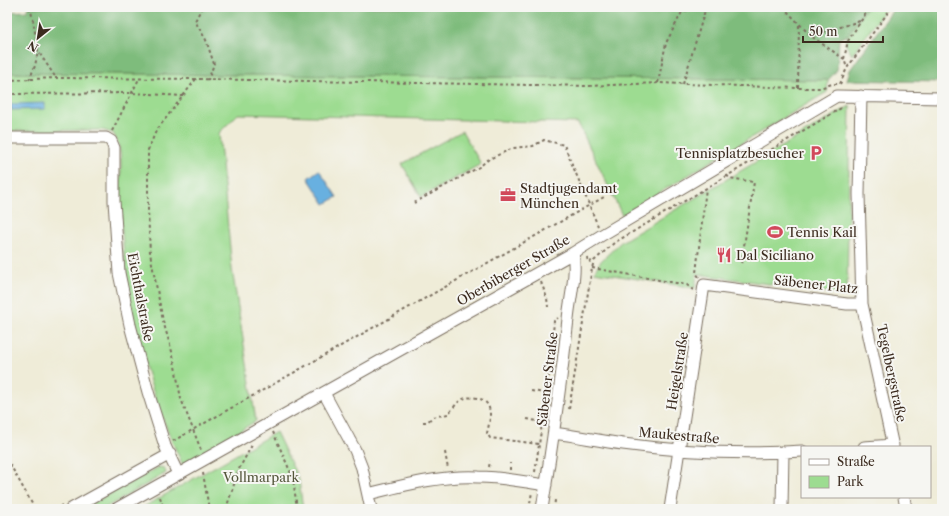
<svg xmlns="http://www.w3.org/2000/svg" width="949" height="516" font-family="'Libre Caslon Text',serif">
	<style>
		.green { fill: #9ddc91; stroke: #6c8358 }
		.forest { fill: #7ebc7b; stroke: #5c734c }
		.water { fill: #68b0e0; stroke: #526d7f }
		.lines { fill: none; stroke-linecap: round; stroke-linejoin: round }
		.minor-casing { stroke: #7a6e5f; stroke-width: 13 }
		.path { stroke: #7a6e5f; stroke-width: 2; stroke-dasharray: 3 3; stroke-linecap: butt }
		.minor { stroke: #fff; stroke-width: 11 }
		.labels { text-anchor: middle; stroke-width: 4; stroke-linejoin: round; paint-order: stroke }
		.poi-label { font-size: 13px; fill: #3b2a1e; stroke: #f6f6f2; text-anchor: start }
		.street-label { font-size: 13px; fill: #3b2a1e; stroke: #f6f6f2 }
		.park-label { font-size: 13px; fill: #54563b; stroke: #f6f6f2 }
	</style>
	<rect width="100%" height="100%" fill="#f6f6f2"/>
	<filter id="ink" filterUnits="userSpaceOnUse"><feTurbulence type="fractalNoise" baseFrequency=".025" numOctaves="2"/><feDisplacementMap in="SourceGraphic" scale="8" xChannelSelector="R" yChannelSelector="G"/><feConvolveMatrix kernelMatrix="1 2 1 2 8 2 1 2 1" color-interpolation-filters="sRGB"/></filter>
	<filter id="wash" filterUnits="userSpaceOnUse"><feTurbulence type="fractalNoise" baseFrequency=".012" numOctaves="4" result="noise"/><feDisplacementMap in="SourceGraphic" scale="16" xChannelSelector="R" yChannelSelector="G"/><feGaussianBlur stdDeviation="0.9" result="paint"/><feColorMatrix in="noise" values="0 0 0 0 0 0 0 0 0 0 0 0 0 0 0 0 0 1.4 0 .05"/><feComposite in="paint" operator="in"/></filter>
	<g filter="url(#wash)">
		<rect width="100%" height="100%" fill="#efecd8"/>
		<path class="green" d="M 867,7 L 887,7 L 852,55 L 845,43 L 848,35 Z
			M 7,73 L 828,80 L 827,92 L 622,215 L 578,123 L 238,114 L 219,133 L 232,269 L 256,421 L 183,465 C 154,406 134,336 126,271 C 123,248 121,224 120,201 C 119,179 126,153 113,133 L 102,130 L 7,131 Z
			M 850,106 L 847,295 L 697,274 L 695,288 L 594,272 L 601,261 L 621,242 Z
			M 462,131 L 481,164 L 421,197 L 402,164 Z
			M 276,432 L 299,480 L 303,509 L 140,509 Z
			M 159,467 L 164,468 L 166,473 L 103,509 L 82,509 Z"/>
		<path class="forest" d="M 28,7 L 867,7 L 848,35 L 839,39 L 837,70 L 828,80 L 7,73 L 7,12 L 28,11 Z
			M 895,7 L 942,7 L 942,82 L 847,80 L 850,70 Z"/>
		<path class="water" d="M 45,103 L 45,109 L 11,110 L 11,104 Z
			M 319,170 L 337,197 L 325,204 L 308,178 Z"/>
	</g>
	<g filter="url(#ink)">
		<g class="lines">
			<defs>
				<path id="minor" d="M 861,96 L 859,194 L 862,304 L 893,447
					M 7,138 L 106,138 L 111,141 L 114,148 L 114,201 L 119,273 L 130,325 L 148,392 L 165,446 L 178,474
					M 324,393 L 355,450 L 362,468 L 371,509
					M 554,433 C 577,436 600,441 623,444 C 682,452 743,455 802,451
					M 864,447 L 893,445
					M 368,494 C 405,485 442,475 479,477 C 502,477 524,482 546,485
					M 904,497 L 906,509
					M 71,509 L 170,454
					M 116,509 L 573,253 L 602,235 L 837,96 L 942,98
					M 542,509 C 552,446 561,383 568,319 C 570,297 577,275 573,253
					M 670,509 L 704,285 L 847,304 L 862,304
					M 782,509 L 783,452"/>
			</defs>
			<use href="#minor" class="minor-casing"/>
			<path class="path" d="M 30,7 L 33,20 L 38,51 L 56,78
				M 202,7 L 195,21 L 206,40 L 214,64 L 208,80
				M 783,7 L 811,36 L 844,59 L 847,68
				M 811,36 L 860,21
				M 844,59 L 848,41 L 870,7
				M 196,79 L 156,131 L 148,150 L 148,210 L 150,253 L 163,321 L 173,355 L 181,399 L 201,450
				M 7,80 L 56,78 L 196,79 L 589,86 L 658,83 L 798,88 L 820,88 L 832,84 L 840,84
				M 29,80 L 35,66 L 38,51
				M 658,83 L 666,43 L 682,12 L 699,7
				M 683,84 L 706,7
				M 840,84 L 847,68 L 892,7
				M 798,88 L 799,23
				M 7,94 L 132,93 L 183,96
				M 112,131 L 139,79
				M 727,175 L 729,178 L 754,182 L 741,265
				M 414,203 L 479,167 L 489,159 L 513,148 L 533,146 L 544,140 L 564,145 L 598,226
				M 587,257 L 588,262 L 594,261
				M 592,268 L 687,285 L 693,290
				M 699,277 L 696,273 L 706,188
				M 541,282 L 547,298 L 548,307
				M 531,391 L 546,393
				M 569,409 L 592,268 L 594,261 L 614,243 L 843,107
				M 527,419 L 542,422
				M 423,422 L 427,422 L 433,417 L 448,414 C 453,409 456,403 461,400 C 466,397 472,397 477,398 C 495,402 490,420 487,433 L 490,438 L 539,444
				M 273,432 L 293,478 L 297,509
				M 173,441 L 604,197
				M 445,452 L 448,469
				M 7,459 L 35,509
				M 489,467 L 490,461
				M 510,470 L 510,463
				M 535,472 L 550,369 L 554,321 L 558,318
				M 203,473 L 209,509
				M 160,497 L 164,509
				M 55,509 L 62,505
				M 226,509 L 239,469 L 252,445
				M 529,509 L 532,492
				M 554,509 L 555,500"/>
			<use href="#minor" class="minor"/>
		</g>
	</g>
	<defs>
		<symbol id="parking-bare" viewBox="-9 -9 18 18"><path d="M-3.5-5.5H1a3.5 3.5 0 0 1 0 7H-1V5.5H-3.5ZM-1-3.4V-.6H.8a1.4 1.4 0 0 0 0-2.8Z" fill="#d1495b" stroke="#f6f6f2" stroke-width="2.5" paint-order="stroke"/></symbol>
		<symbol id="office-bare" viewBox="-9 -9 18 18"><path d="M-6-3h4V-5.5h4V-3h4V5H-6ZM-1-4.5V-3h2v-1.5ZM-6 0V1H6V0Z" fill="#d1495b" stroke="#f6f6f2" stroke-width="2.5" paint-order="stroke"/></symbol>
		<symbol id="stadium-bare" viewBox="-9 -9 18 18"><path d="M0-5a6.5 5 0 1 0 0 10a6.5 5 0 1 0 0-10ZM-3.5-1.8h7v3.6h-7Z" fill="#d1495b" stroke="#f6f6f2" stroke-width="2.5" paint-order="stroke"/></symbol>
		<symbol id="restaurant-bare" viewBox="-9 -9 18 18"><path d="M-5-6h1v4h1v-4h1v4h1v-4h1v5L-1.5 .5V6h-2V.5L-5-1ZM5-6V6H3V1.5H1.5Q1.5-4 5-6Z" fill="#d1495b" stroke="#f6f6f2" stroke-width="2.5" paint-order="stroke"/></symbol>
	</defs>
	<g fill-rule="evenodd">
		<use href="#parking-bare" x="805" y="142" width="22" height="22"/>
		<use href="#office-bare" x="497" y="184" width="22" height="22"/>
		<use href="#stadium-bare" x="764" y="221" width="22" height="22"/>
		<use href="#restaurant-bare" x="713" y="244" width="22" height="22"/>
	</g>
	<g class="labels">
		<g class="poi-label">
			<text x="804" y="158" text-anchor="end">Tennisplatzbesucher</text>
			<text x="520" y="193">Stadtjugendamt<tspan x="520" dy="15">München</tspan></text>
			<text x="787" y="237">Tennis Kail</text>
			<text x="736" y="260">Dal Siciliano</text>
		</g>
		<g class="street-label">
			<text transform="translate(513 270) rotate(-30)" y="5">Oberbiberger Straße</text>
			<text transform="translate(816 284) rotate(6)" y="5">Säbener Platz</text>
			<text transform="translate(141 297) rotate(79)" y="5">Eichthalstraße</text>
			<text transform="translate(677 371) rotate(-81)" y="5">Heigelstraße</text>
			<text transform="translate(892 373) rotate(78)" y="5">Tegelbergstraße</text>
			<text transform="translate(547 379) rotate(-83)" y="5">Säbener Straße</text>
			<text transform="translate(679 435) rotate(5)" y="5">Maukestraße</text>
		</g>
		<g class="park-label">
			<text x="261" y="482">Vollmarpark</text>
		</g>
	</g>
	<rect width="949" height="516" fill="none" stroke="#f6f6f2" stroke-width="24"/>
	<rect x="801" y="446" width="130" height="52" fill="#f6f6f2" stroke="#aba49d"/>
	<rect x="809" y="459" width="20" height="6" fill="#ffffff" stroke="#aba49d"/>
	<text x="837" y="466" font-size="12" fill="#3b2a1e">Straße</text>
	<rect x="809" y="476" width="20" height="12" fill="#9ddc91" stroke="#aba49d"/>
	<text x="837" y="486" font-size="12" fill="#3b2a1e">Park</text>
	<g transform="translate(38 38) rotate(210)" stroke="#f6f6f2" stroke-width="3" paint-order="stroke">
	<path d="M0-3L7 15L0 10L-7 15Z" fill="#3b2a1e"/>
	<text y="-6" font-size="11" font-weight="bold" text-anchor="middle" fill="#3b2a1e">N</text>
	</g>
	<path d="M803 36v6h80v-6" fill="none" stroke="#3b2a1e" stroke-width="2"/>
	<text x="809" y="36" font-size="12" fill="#3b2a1e" stroke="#f6f6f2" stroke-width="3" paint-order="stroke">50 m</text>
</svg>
